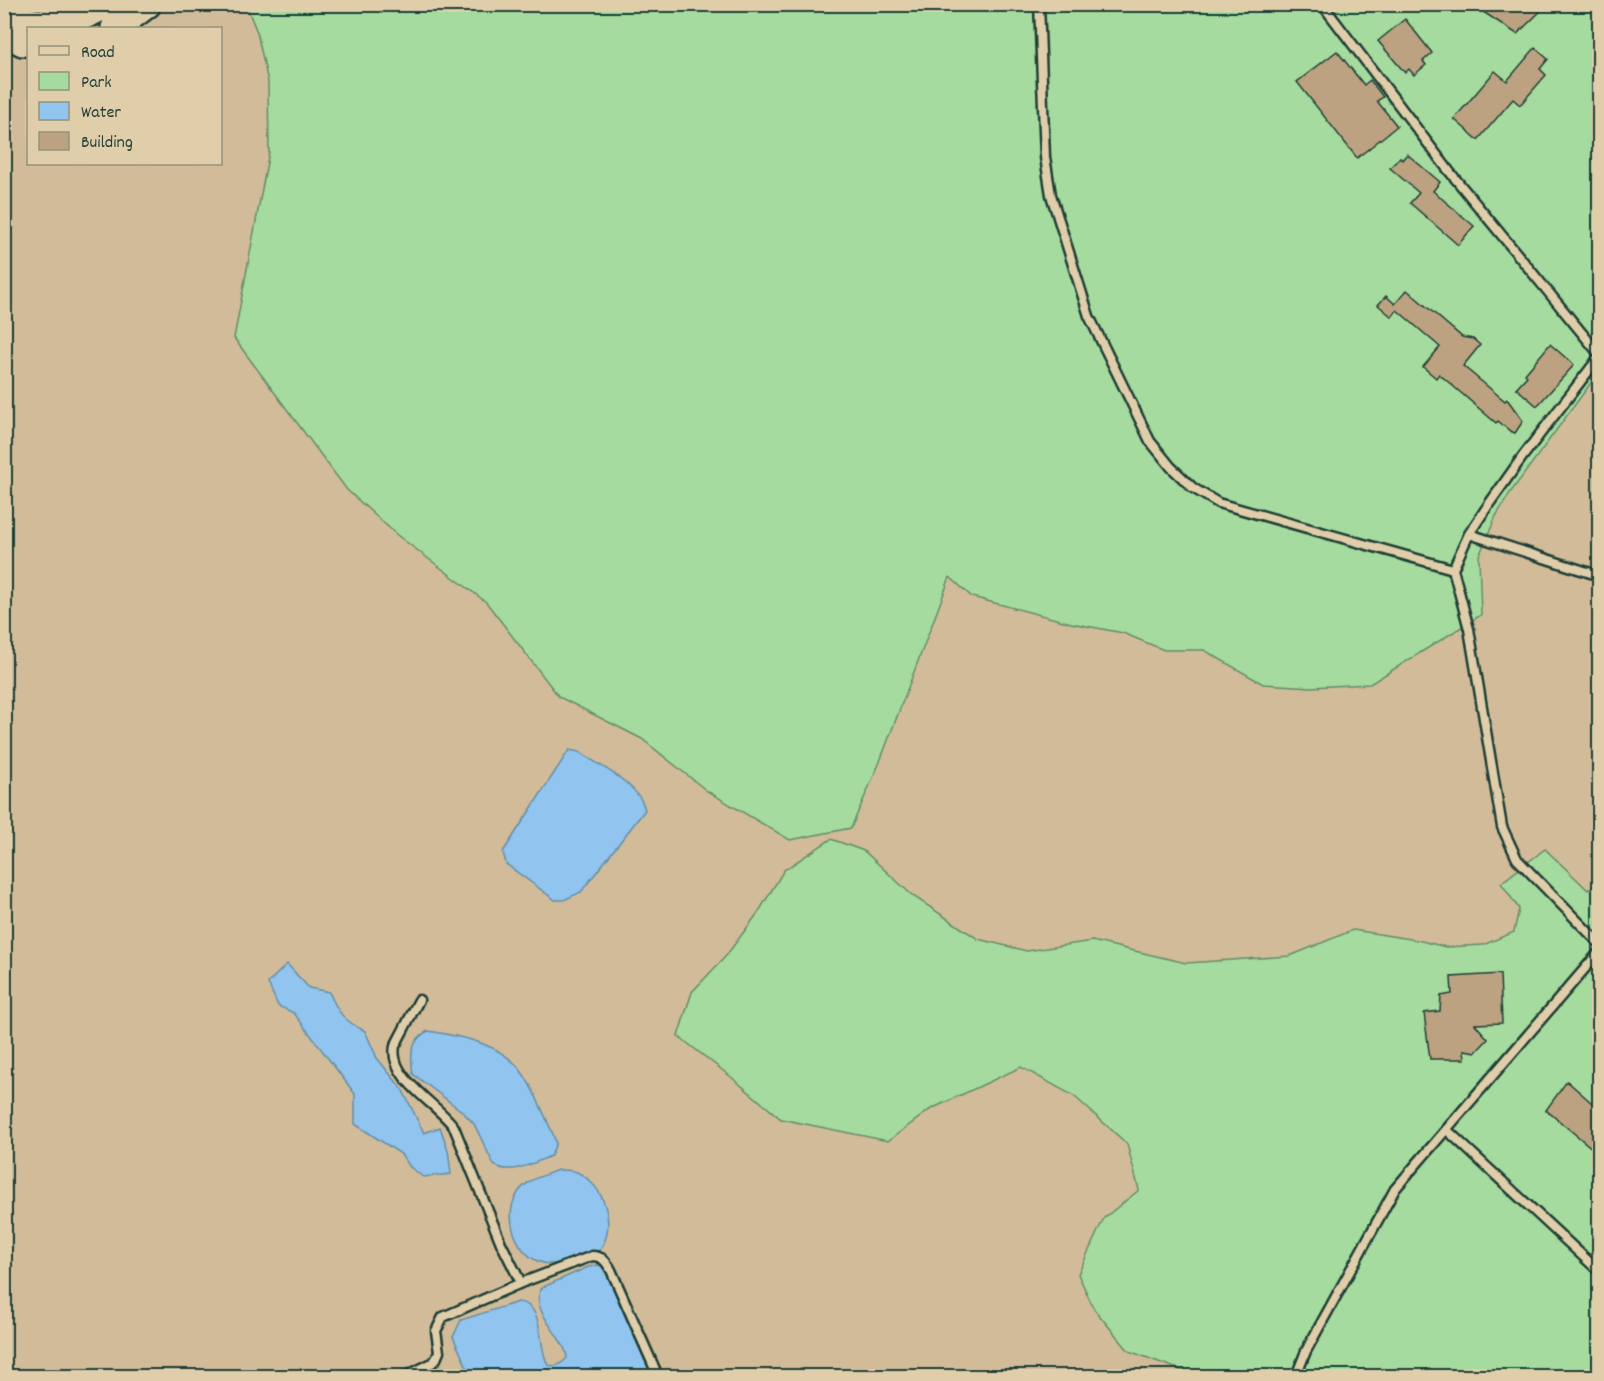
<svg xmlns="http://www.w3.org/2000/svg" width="1604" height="1381" font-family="Dekko,sans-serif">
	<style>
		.built { fill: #d2bb99; fill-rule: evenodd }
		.green { fill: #a5db9e; stroke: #628c69; stroke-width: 1.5 }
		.water { fill: #91c4ee; stroke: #638ea4; stroke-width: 1.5 }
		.building { fill: #bca281; stroke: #1f3d34; stroke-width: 1.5 }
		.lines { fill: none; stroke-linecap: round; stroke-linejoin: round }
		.service-casing { stroke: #1f3d34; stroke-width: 13 }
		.primary-casing { stroke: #1f3d34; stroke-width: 32 }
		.service { stroke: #e0ceab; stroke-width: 8 }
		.primary { stroke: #e0ceab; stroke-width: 27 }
	</style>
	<rect width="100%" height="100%" fill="#e1caa6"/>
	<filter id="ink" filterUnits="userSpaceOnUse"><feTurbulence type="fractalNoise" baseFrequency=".0167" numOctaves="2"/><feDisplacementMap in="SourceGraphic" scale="12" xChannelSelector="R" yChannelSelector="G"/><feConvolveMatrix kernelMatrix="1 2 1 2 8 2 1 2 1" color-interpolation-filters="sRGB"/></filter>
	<g filter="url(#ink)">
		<path class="built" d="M 105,4 L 1599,5 L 1599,1376 L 5,1376 L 4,7 L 37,21 ZM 28,28 L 220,28 L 220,164 L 28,164 Z"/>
		<path class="green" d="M 246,5 L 1599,5 L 1599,372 L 1510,493 L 1496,516 L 1479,556 L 1481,615 L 1370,684 L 1311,687 L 1263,684 L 1204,650 L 1164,650 L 1123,633 L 1071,623 L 972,597 L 950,577 L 879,764 L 851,828 L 790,840 L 707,791 L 642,739 L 559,697 L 486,602 L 397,535 L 347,490 L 234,338 L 269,152 L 268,82 L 257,32 Z
			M 831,839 L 864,851 L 913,896 L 978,939 L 1027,951 L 1092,941 L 1186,963 L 1290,956 L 1353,930 L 1417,940 L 1446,947 L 1483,945 L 1514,932 L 1519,909 L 1501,883 L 1545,849 L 1588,890 L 1599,883 L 1599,1376 L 1197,1376 L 1129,1351 L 1094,1309 L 1078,1274 L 1104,1218 L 1139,1190 L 1127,1144 L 1074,1096 L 1021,1067 L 931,1109 L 888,1141 L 781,1119 L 730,1076 L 678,1036 L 692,992 L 725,957 L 758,913 L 784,870 Z"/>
		<path class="water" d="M 569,750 L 579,752 C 600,766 640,784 645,810 L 581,892 L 564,900 L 555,900 L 506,864 L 503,852 Z
			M 287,964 L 309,988 L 329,992 C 339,1014 343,1020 365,1031 L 377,1058 L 402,1089 L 424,1133 L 440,1127 L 448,1150 L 451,1174 L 423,1177 L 410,1167 L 401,1154 L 355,1124 L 355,1094 L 294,1013 L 278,1006 L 268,983 Z
			M 428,1031 C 461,1036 505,1044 524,1075 C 536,1093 544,1115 553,1134 L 556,1143 L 551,1156 C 535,1162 511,1176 494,1165 L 474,1124 L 463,1112 L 413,1074 C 410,1056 410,1040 428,1031 Z
			M 558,1170 C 564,1170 572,1170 577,1172 C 605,1186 617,1225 600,1250 C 585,1255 567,1263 551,1264 C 520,1264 502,1221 516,1196 C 524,1180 542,1176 558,1170 Z
			M 598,1265 L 604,1267 L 656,1376 L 471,1376 L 453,1337 L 461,1320 L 518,1302 C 546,1304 537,1347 548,1365 C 557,1367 560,1365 567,1358 C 566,1337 525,1308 543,1287 L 588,1267 Z"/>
		<path class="building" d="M 1471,4 L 1548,4 L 1517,34 Z
			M 1405,19 L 1432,53 L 1423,61 L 1426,65 L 1414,75 L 1409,69 L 1405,73 L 1378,41 Z
			M 1535,48 L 1548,59 L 1540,69 L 1546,75 L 1520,105 L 1513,99 L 1478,140 L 1454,119 L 1495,71 L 1507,81 Z
			M 1337,51 L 1364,85 L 1370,80 L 1383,97 L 1377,101 L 1397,126 L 1357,158 L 1297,82 Z
			M 1407,154 L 1440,182 L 1433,191 L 1474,226 L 1458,245 L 1410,203 L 1419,193 L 1390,168 L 1400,157 L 1402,160 Z
			M 1407,290 L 1462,337 L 1473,339 L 1480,345 L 1463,366 L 1505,401 L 1507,399 L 1523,421 L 1515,433 L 1510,431 L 1498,421 L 1496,423 L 1439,374 L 1436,378 L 1423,367 L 1440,347 L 1397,310 L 1392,317 L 1378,305 L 1386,296 L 1395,304 Z
			M 1550,344 L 1574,365 L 1537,406 L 1516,388 L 1527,376 L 1525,374 Z
			M 1500,974 L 1502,1023 L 1475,1024 L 1488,1039 L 1476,1052 L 1464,1050 L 1465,1059 L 1430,1059 L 1424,1013 L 1440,1011 L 1441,996 L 1452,994 L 1451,977 Z
			M 1567,1081 L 1592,1103 L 1599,1101 L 1599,1154 L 1546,1110 Z"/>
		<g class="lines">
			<defs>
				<path id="service" d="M 1039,4 L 1045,157 L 1051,195 L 1089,316 L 1150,441 L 1171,467 L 1193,488 L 1218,503 L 1453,569
					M 1322,4 L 1449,171 L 1600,355
					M 1600,356 L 1523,456 L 1489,504 L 1469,534 L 1453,569 L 1469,629 L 1502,827 L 1517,859 L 1600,944
					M 1469,534 L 1600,576
					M 419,1000 L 395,1046 C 388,1078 438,1104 454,1127 L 501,1243 L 521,1283
					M 1447,1130 L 1600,1272
					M 406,1376 L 432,1363 L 436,1359 L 439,1352 L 436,1331 L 443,1317 L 521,1283 L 592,1256 C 602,1256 606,1261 611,1270 L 658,1376
					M 1296,1376 L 1306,1351 L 1395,1189 L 1600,951"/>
				<path id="primary" d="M 4,12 C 12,15 19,19 27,21 C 51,27 86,18 105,4
					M 115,28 L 147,4
					M 4,32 L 23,42 L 28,42"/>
			</defs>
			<use href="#service" class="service-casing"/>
			<use href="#primary" class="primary-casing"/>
			<use href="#service" class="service"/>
			<use href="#primary" class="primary"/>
		</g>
	</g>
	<rect width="1604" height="1381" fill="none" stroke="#e0ceab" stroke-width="24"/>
	<rect x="12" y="12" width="1580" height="1357" fill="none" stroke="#1f3d34" stroke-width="2" filter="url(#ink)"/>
	<rect x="27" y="27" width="195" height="138" fill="#e0ceab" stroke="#93947b" stroke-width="1.5"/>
	<rect x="39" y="46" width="30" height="9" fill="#e0ceab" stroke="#93947b" stroke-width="1.5"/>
	<text x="81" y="57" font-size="18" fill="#1f3d34">Road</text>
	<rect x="39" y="72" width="30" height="18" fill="#a5db9e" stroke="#93947b" stroke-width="1.5"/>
	<text x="81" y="87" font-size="18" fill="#1f3d34">Park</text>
	<rect x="39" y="102" width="30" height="18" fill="#91c4ee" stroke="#93947b" stroke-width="1.5"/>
	<text x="81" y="117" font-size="18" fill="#1f3d34">Water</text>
	<rect x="39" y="132" width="30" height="18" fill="#bca281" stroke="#93947b" stroke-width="1.5"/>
	<text x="81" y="147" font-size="18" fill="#1f3d34">Building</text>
</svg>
